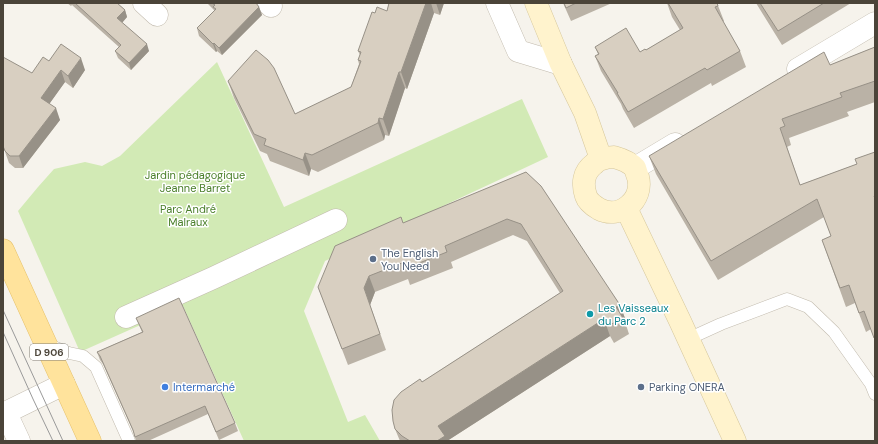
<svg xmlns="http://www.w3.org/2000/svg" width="878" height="444" font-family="'DM Sans',sans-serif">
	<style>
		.green { fill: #d2eab5 }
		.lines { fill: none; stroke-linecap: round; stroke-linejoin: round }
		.lane-casing { stroke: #c2bbae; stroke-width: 13 }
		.street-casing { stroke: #c2bbae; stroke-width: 23 }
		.secondary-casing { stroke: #d6c79b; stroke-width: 23 }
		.primary-casing { stroke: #e6c16a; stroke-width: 23 }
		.lane { stroke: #fff; stroke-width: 12 }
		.street { stroke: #fff; stroke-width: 22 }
		.secondary { stroke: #fff3cd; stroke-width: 22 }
		.primary { stroke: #ffe39c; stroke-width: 22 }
		.tram { stroke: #9a9a9a; stroke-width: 1 }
		.wall { fill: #bab2a6 }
		.shaded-wall { fill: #979187 }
		.building { fill: #d8cfc1; stroke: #979187 }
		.service-dot { fill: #5c6f8a; stroke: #fff; stroke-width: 1.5 }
		.culture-dot { fill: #0f9aa8; stroke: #fff; stroke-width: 1.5 }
		.shop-dot { fill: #3f7fe0; stroke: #fff; stroke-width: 1.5 }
		.labels { text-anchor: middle; stroke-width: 3; stroke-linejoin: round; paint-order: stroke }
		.shield { fill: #fff; stroke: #817c74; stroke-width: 1 }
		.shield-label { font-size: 10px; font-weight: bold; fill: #4b4439 }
		.park-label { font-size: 11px; fill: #4a7f2a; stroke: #fff }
		.service-label { font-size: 11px; fill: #4e5e75; stroke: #fff; text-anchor: start }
		.culture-label { font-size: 11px; fill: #0d838f; stroke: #fff; text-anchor: start }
		.shop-label { font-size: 11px; fill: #366cbe; stroke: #fff; text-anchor: start }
	</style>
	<rect width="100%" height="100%" fill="#f6f3ec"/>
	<path class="green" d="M 217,62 L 284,207 L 522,99 L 548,157 L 325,261 L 304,311 L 348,422 L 365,415 L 380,441 L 244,441 L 183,306 L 80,352 L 18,211 L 38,187 L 54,169 L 85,162 L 102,166 L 120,156 Z"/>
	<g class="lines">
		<defs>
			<path id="lane" d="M 688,339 L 721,324 L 787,299 L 808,307 L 834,332 L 871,384 L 875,394
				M 46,344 L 69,353 L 83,356 L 96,367 L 129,441"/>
			<path id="street" d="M 144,3 L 157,15
				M 268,3 L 271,6
				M 497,3 L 518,51 L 561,64
				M 798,69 L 875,23
				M 635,168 L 675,144
				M 126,317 L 213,278 L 336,220
				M 6,413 L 19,441
				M 3,414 L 64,384"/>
			<path id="secondary" d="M 536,3 L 561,64 L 585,113 L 601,159
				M 614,157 C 621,159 630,162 635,168 C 636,171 637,175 638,177 C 644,200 620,220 599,209 C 594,206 588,202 586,196 C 582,184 583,172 594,164 C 596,162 599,159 602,159 C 605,158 610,157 614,157 Z
				M 626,208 L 680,321 L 735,441"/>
			<path id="primary" d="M 3,250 L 90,441"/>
		</defs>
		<use href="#lane" class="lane-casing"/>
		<use href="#street" class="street-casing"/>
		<use href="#secondary" class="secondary-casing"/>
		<use href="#primary" class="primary-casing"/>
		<use href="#lane" class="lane"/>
		<use href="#street" class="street"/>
		<use href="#secondary" class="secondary"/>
		<use href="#primary" class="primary"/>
		<path class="tram" d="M 3,310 L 63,441
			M 3,332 L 33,399 L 53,441"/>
	</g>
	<path class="wall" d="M 67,3 L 117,3 L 125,10 L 127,17 L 122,23 L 149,51 L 131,70 L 118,58 L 115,51 L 119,47 L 72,5 L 71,6 Z
		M 207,3 L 256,3 L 259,7 L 262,15 L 222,55 L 217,51 L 216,52 L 199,36 L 197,28 L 215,11 Z
		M 389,3 L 444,3 L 440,15 L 434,13 L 407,89 L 405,88 L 389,136 L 385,135 L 384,140 L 318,172 L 311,169 L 309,176 L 270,161 L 267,154 L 260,151 L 234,98 L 228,81 L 295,114 L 351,87 L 359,64 L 358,60 L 360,55 L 358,51 L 375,13 L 387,11 Z
		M 563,3 L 612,3 L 571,21 Z
		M 667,3 L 717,3 L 724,21 L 723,22 L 740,51 L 746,67 L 712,86 L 711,83 L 634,128 L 623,109 L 621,104 L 601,71 L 595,56 L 598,54 L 595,47 L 640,52 L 646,50 L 680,30 L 672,17 Z
		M 756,3 L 851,3 L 782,45 Z
		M 875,47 L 875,102 L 847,112 L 849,116 L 789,138 L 791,145 L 787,147 L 800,185 L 857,164 L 875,152 L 875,341 L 871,329 L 866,332 L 855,303 L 846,307 L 822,240 L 831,236 L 824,217 L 718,280 L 656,174 L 649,156 L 830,65 Z
		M 49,61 L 85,70 L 73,88 L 65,82 L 49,104 L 60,120 L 23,168 L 15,168 L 9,163 L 3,146 L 32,73 Z
		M 526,172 L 620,305 L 626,321 L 625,322 L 629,334 L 614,343 L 610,336 L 447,441 L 400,441 L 395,429 L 422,382 L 560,293 L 527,241 L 513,235 L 451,262 L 453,268 L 410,285 L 408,279 L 375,292 L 370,305 L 386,350 L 348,365 L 318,287 L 403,223 Z
		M 136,318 L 235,423 L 238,431 L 219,440 L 208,414 L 148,441 L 136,441 L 134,433 L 103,364 L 100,360 L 97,352 L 142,332 Z"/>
	<path class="shaded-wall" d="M 426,3 L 431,3 L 434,13 L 407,89 L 401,72 Z
		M 436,3 L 444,3 L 440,15 Z
		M 259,7 L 262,15 L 222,55 L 219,48 Z
		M 125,10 L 127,17 L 120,25 L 117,18 Z
		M 214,43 L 217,51 L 216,52 L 213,44 Z
		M 147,44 L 149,51 L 131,70 L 129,63 Z
		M 81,58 L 85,70 L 73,88 L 68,76 Z
		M 61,70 L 65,82 L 45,110 L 41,98 Z
		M 399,72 L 405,88 L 389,136 L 383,119 Z
		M 56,108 L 60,120 L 23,168 L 19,156 Z
		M 379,118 L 385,135 L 384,140 L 378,123 Z
		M 305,153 L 311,169 L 309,176 L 303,160 Z
		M 369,276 L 375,292 L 370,305 L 386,350 L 364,288 Z
		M 620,305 L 626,321 L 625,322 L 623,318 L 616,307 Z
		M 604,319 L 610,336 L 447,441 L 437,441 L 438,426 Z"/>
	<path class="building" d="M 75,3 L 117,3 L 125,10 L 117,18 L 147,44 L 129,63 L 115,51 L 121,45 Z
		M 212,3 L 256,3 L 259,7 L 219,48 L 214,43 L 213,44 L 197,28 L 216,9 L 213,7 L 215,5 Z
		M 389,3 L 426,3 L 401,72 L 399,72 L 383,119 L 379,118 L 378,123 L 312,155 L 305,153 L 303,160 L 264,145 L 266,139 L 254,134 L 228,81 L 256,50 L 268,60 L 274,68 L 295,114 L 351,87 L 361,61 L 358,60 L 361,52 L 358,51 L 372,12 L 375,13 L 377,7 L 387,11 Z
		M 564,3 L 576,3 L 566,8 Z
		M 668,3 L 717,3 L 718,6 L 715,7 L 740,51 L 707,70 L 705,68 L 628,112 L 617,93 L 618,93 L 595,56 L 599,54 L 595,47 L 626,28 L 640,52 L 645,49 L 646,50 L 683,28 Z
		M 760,3 L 824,3 L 778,31 Z
		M 61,44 L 81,58 L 68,76 L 61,70 L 41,98 L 56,108 L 19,156 L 10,156 L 5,151 L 3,146 L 3,57 L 32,73 L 43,57 L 49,61 Z
		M 875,47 L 875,81 L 840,93 L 842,97 L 782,119 L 785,126 L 780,128 L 800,185 L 857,164 L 855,159 L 875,152 L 875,196 L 874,196 L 875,198 L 875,338 L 874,338 L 864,311 L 859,313 L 849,285 L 840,288 L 822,240 L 831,236 L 817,199 L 711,261 L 649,156 L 824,52 L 830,65 Z
		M 526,172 L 541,186 L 620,305 L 616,307 L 623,318 L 608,326 L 604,319 L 438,426 L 445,436 L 437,441 L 410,441 L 402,436 L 395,429 L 393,421 L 392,410 L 394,400 L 401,392 L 420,379 L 422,382 L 563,291 L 521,224 L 507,219 L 445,246 L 447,252 L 404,269 L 402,263 L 369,276 L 364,288 L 380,334 L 342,349 L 318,287 L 335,246 L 401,217 L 403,223 Z
		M 179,298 L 235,423 L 216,432 L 205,406 L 135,437 L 133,430 L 100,356 L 97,352 L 143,332 L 136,318 Z"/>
	<g class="service-dot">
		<circle cx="373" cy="259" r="4"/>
		<circle cx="641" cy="387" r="4"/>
	</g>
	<circle class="culture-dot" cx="590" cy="314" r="4"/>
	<circle class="shop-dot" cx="165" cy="387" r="4"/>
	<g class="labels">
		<rect class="shield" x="30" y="344" width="38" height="16" rx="3"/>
		<g class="shield-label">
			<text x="49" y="356">D 906</text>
		</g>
		<g class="park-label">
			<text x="195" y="179">Jardin pédagogique<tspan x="195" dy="13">Jeanne Barret</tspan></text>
			<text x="188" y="213">Parc André<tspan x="188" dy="13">Malraux</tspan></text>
		</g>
		<g class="service-label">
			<text x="381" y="257">The English<tspan x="381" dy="13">You Need</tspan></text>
			<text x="649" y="391">Parking ONERA</text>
		</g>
		<g class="culture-label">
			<text x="598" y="312">Les Vaisseaux<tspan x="598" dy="13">du Parc 2</tspan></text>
		</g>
		<g class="shop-label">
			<text x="173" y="391">Intermarché</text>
		</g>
	</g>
	<rect width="878" height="444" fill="none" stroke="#4b4439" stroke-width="8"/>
</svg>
